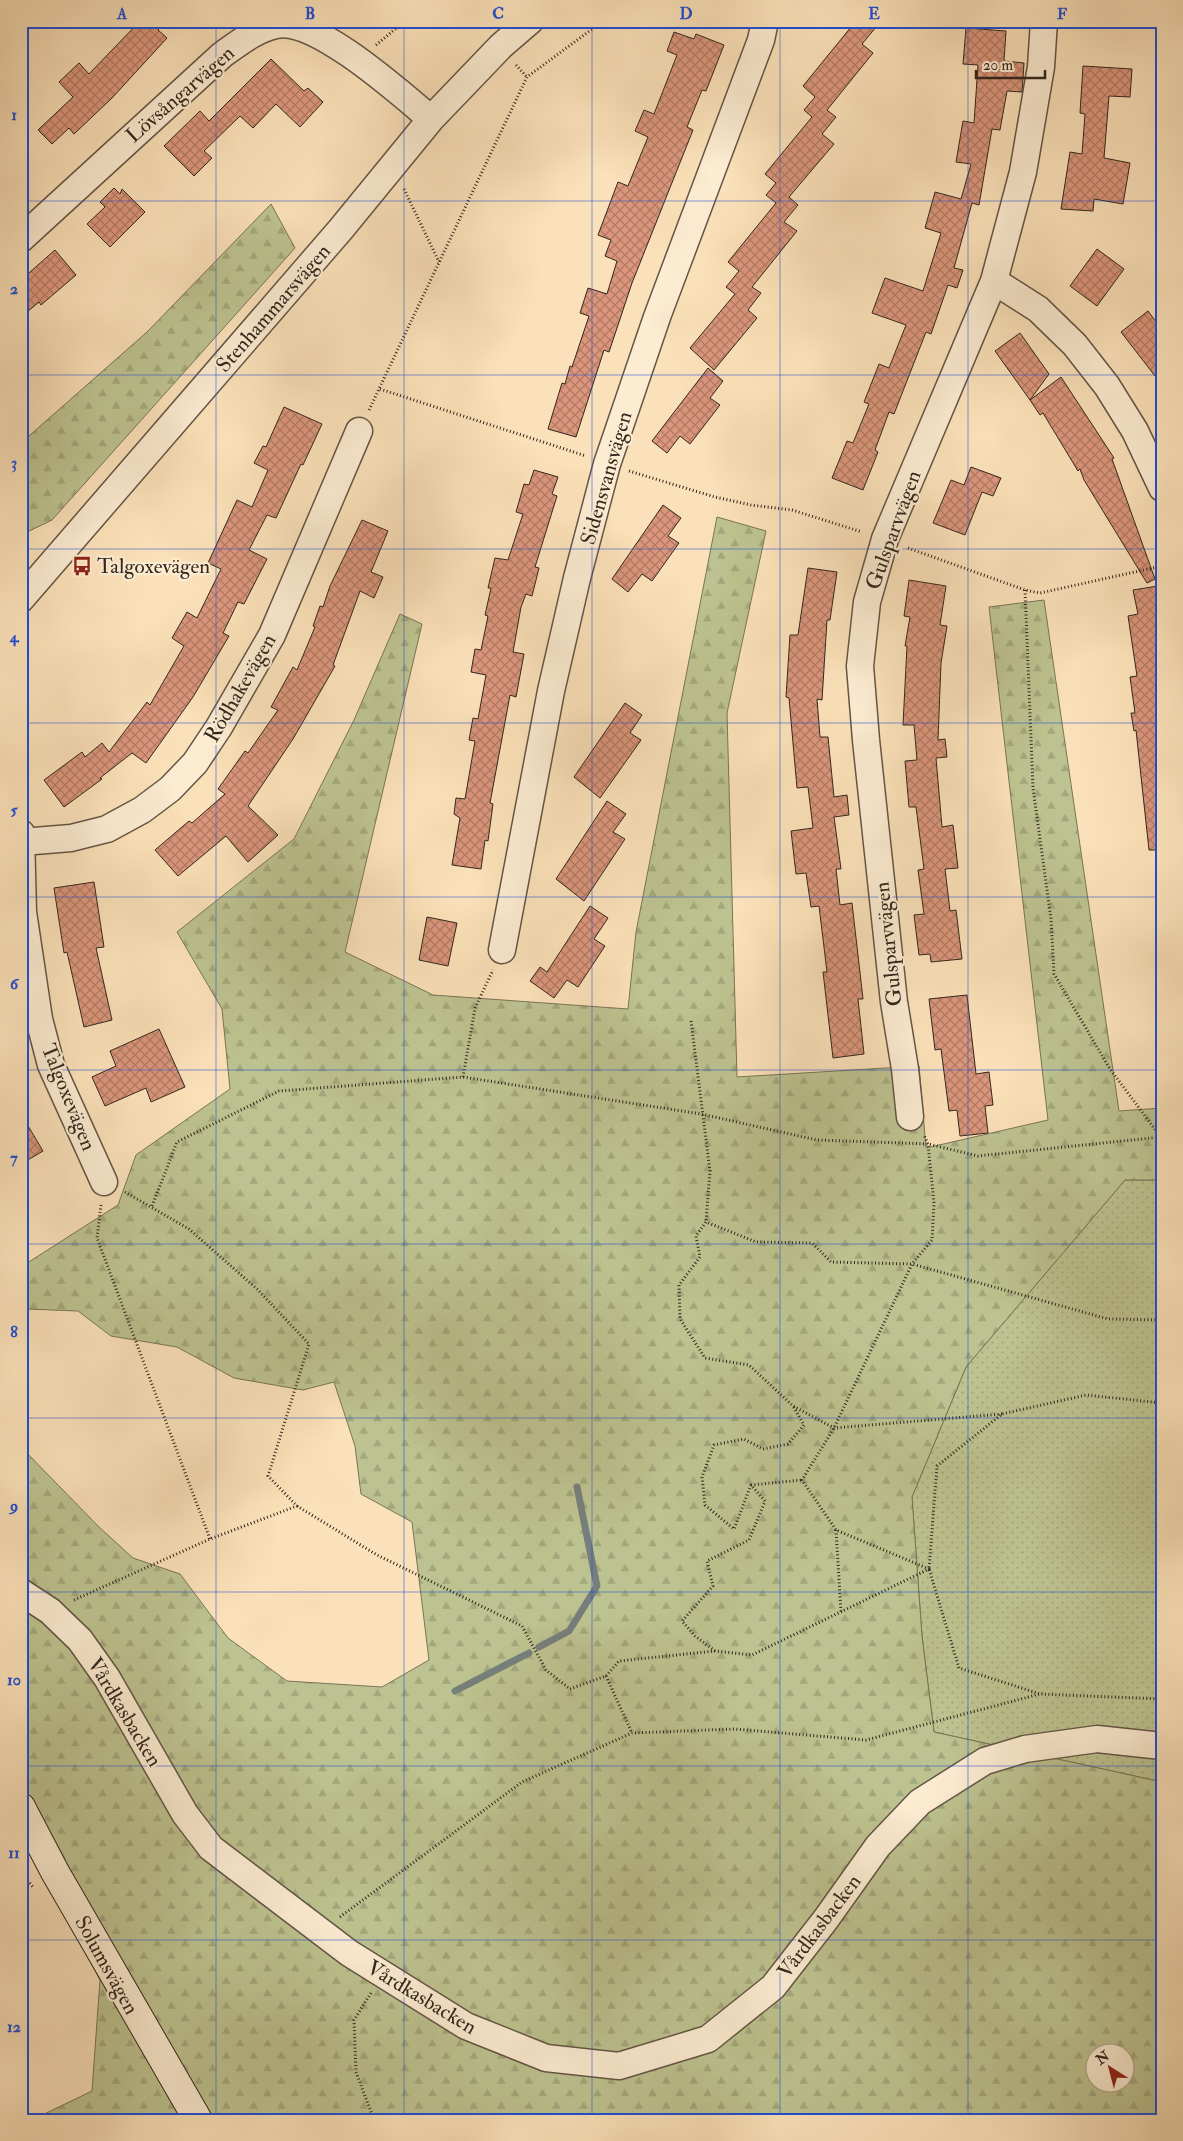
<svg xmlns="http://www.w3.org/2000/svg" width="1183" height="2141" font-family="'IM FELL Double Pica',serif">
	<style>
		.grass { fill: url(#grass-dots); stroke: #787457 }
		.forest { fill: url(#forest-firs); stroke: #787457; fill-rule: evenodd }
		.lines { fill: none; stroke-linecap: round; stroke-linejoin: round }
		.stream { stroke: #777f7c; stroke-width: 7 }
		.building { fill: url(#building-cross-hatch); stroke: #32261e }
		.minor-casing { stroke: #645545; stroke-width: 29 }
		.secondary-casing { stroke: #32261e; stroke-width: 30 }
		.path { stroke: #32261e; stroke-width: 3; stroke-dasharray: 1 2.5; stroke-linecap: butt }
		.minor { stroke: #fcecd2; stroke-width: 26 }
		.secondary { stroke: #fcecd2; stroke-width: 28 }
		.grid { fill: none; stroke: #1d4ed8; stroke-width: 1; stroke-opacity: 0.55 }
		.labels { text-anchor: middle; stroke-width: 4.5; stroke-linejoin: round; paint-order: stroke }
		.street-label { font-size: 21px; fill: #32261e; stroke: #fcecd2 }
		.poi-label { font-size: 21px; fill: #32261e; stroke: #fcecd2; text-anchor: start }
		.neatline { fill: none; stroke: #1d4ed8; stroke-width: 2 }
		.grid-label { font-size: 16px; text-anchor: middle; font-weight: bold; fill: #1d4ed8 }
	</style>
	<defs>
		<pattern id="grass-dots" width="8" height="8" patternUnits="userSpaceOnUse" patternTransform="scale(1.25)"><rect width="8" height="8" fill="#bdc390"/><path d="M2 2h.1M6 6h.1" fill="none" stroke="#a3a77c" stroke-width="1.8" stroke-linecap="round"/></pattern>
		<pattern id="forest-firs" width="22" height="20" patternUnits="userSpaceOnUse" patternTransform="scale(1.25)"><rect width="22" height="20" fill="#bdc390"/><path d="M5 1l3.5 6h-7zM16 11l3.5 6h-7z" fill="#a3a77c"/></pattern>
		<pattern id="building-cross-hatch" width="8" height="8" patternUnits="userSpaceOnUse" patternTransform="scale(1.25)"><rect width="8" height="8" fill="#db967b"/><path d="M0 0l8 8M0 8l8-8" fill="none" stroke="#b27a64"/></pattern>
	</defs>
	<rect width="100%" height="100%" fill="#fbe1b9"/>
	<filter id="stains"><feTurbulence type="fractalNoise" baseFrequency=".004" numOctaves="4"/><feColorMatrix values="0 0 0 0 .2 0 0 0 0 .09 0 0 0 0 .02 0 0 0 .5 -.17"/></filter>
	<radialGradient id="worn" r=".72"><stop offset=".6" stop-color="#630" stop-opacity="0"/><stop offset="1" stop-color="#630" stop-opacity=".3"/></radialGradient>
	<path class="grass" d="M 1125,1180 L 1162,1180 L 1162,1782 L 934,1732 L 922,1636 L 912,1497 L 966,1367 Z"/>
	<path class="forest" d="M 271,204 L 295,248 L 52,520 L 21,535 L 21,443 L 147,332 Z
		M 717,517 L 766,531 L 727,713 L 737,1077 L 919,1066 L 926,1148 L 1048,1120 L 989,607 L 1044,600 L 1119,1111 L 1162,1108 L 1162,1180 L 1125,1180 L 966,1367 L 912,1497 L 922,1636 L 934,1732 L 1162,1782 L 1162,2120 L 32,2120 L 92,2091 L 100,1980 L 21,1825 L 21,1447 L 99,1527 L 133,1558 L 180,1574 L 228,1638 L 287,1681 L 382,1687 L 429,1660 L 412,1522 L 361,1494 L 355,1446 L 334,1382 L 303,1390 L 234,1378 L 177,1347 L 111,1336 L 78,1311 L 27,1309 L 21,1314 L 21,1267 L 118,1205 L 136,1155 L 230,1089 L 222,1009 L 177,932 L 294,839 L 354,720 L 400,614 L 422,624 L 345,952 L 433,995 L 628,1009 L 636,932 ZM 1096,2054 L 1126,2054 L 1126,2084 L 1096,2084 Z"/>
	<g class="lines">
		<path class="stream" d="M 539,1647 L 569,1631 L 597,1586 L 577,1487
			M 455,1691 L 529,1653"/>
	</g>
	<path class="building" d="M 140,21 L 167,21 L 158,30 L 167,38 L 112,98 L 74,134 L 69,128 L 52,144 L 38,130 L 73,97 L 59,82 L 79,63 L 89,74 Z
		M 856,21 L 881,21 L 862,44 L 873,53 L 827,110 L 836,117 L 822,134 L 834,144 L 789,197 L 798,205 L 784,222 L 797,231 L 752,287 L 761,293 L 748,310 L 757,318 L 714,370 L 690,348 L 735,294 L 726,287 L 739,271 L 728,262 L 776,203 L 766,195 L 776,183 L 765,174 L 812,117 L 804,110 L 815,97 L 803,86 Z
		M 966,28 L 1006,31 L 1004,61 L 1024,63 L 1022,92 L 1007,91 L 1000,130 L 992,129 L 979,205 L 972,203 L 954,268 L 963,270 L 957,288 L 948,285 L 931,334 L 926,332 L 894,414 L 889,412 L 875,450 L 878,452 L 863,490 L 832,478 L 847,441 L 853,443 L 869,404 L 864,402 L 879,364 L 889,368 L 906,325 L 872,313 L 885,278 L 923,291 L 941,233 L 925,228 L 935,192 L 961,199 L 971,164 L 956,162 L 963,121 L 974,123 L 978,65 L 963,64 Z
		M 674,32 L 694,39 L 696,34 L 724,45 L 706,91 L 702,90 L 687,127 L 693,130 L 632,283 L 609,352 L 604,350 L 576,437 L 548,429 L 562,383 L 565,384 L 570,366 L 572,367 L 589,316 L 580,313 L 588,288 L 607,294 L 617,261 L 605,256 L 611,240 L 598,235 L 618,182 L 628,186 L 648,137 L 635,131 L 644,110 L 654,114 L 677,55 L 667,51 Z
		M 271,59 L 304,91 L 308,88 L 323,102 L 300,127 L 276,104 L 253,128 L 240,116 L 204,151 L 212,158 L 194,176 L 164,146 L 200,111 L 209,121 Z
		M 1083,66 L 1132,69 L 1130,97 L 1109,96 L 1104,158 L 1130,163 L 1123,204 L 1094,199 L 1093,211 L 1061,209 L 1070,152 L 1082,154 L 1085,114 L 1080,113 Z
		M 114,188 L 120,194 L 122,189 L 145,212 L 110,247 L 87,224 L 105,207 L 100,202 Z
		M 1097,249 L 1124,269 L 1097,306 L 1070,286 Z
		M 55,250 L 76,275 L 41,305 L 39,302 L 21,317 L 21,280 Z
		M 1148,311 L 1162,330 L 1162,385 L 1121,332 Z
		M 1020,333 L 1049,374 L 1030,400 L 995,351 Z
		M 708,368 L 723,381 L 710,398 L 720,405 L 690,444 L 680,436 L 667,453 L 652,441 Z
		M 1061,377 L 1114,458 L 1112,459 L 1155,579 L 1147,583 L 1084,480 L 1080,469 L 1078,471 L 1043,413 L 1040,415 L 1030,400 Z
		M 284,407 L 322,424 L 303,465 L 301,464 L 276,518 L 267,515 L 249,550 L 267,559 L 244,604 L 238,602 L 223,633 L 229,636 L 193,697 L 146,763 L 132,753 L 100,778 L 102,779 L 64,807 L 44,780 L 82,752 L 85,757 L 102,743 L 109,752 L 147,702 L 150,705 L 184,646 L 172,638 L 187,612 L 197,618 L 221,569 L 208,563 L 237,500 L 252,507 L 268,470 L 254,463 L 263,446 L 266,447 Z
		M 971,467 L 1001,478 L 993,496 L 982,492 L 965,535 L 933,523 L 951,480 L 964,485 Z
		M 534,470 L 558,477 L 552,494 L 557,496 L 535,567 L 539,568 L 532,596 L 526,594 L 521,607 L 513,652 L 524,654 L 516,697 L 510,695 L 490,803 L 493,804 L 488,841 L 485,840 L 481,869 L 452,865 L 460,818 L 454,814 L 456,798 L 465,799 L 475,741 L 469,740 L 473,718 L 478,719 L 486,675 L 471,672 L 475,649 L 481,650 L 488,616 L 485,615 L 491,588 L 488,588 L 495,558 L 508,560 L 523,514 L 516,512 L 524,484 L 529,485 Z
		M 663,505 L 681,518 L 668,536 L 679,543 L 652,581 L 642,574 L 628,592 L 612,579 Z
		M 362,520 L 388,531 L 371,572 L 383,577 L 374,598 L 360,591 L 333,665 L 335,666 L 293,739 L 248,806 L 278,835 L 248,862 L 226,836 L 178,876 L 155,850 L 189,821 L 192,823 L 225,794 L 218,789 L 245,751 L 248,753 L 278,710 L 271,707 L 293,667 L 297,670 L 315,627 L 313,626 L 320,606 L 323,607 L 330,586 Z
		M 808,568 L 837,572 L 830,620 L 827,620 L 822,700 L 817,699 L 820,737 L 828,737 L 834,797 L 847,795 L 849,815 L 834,817 L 841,869 L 836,869 L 840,905 L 852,903 L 863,999 L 858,999 L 864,1054 L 833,1058 L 823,972 L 827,972 L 819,906 L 811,907 L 806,873 L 796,874 L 791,831 L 813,828 L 808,787 L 797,788 L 789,698 L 786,697 L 790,635 L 798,635 Z
		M 909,580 L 946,586 L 940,625 L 947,626 L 941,663 L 938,740 L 945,739 L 947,757 L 936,758 L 942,827 L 953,825 L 958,868 L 945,869 L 950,911 L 956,910 L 962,959 L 931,962 L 930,954 L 919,955 L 914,915 L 924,914 L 918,870 L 924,869 L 916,807 L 909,807 L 905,761 L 917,760 L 914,725 L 903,725 L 907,646 L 905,646 L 910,617 L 904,616 Z
		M 1158,586 L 1162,603 L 1159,604 L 1162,626 L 1162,850 L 1149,850 L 1136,730 L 1134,731 L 1131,713 L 1135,713 L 1130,677 L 1137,676 L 1128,616 L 1138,614 L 1133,590 Z
		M 625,703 L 642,715 L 630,733 L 641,740 L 600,798 L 574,777 Z
		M 607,801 L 626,814 L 613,832 L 625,839 L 584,901 L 556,879 Z
		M 94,882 L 104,947 L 96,948 L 112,1020 L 84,1027 L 67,952 L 64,953 L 54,888 Z
		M 590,906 L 608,918 L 594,939 L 605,946 L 578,987 L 567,980 L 554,998 L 530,981 L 540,967 L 547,972 Z
		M 427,917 L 457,923 L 448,966 L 419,960 Z
		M 967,995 L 976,1074 L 989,1072 L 993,1105 L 985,1106 L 988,1133 L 960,1136 L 957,1110 L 949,1111 L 941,1049 L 935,1050 L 929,999 Z
		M 159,1029 L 185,1087 L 151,1102 L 146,1088 L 105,1106 L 92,1077 L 116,1066 L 110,1051 Z
		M 21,1114 L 43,1151 L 21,1164 Z"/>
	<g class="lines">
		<defs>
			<path id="minor" d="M 21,239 L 222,55 C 239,43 256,29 276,25 C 315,16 401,94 431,119
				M 994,281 L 1038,309 L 1075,345 L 1107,386 L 1135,431 L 1162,488
				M 21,599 L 341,229 L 431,119 L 501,46 L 530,21
				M 21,833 L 23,912 L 39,1019 L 51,1065 L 104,1182
				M 22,842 L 71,838 L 107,829 L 142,810 L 170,789 L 195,763 L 219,727 L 272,635 L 359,431
				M 502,950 L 551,691 L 577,578 L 607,464 L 657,317 L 761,40 L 765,21
				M 910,1117 L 905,1069 L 894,1002 L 866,740 L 860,666 L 867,602 L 885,539 L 994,281 L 1023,172 L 1041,67 L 1044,21
				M 21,1592 L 50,1611 L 80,1640 L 107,1678 L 185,1814 L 211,1848 L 349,1953 L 466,2026 L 546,2058 L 619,2066 L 708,2039 L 773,1987 L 826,1919 L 878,1846 L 920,1802 L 985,1761 L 1025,1749 L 1097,1739 L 1162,1746"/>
			<path id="secondary" d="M 21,1807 L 55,1872 L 198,2120"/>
		</defs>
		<use href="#minor" class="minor-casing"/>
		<use href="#secondary" class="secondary-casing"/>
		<path class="path" d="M 479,21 L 480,23
			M 376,45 L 405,21
			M 516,65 L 527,77
			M 404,189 L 439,262
			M 380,389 L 586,456
			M 369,410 L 527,77 L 603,21
			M 629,471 L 715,497 L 751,505 L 792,510 L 862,532
			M 908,548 L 1025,590 L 1040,593 L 1162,566
			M 1025,590 L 1033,788 L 1051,919 L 1054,974 L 1110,1069 L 1160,1136
			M 691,1021 L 710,1171 L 706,1222
			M 463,1077 L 475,1008 L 493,970
			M 101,1205 L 97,1238 L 210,1539
			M 152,1206 L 177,1142 L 279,1091 L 463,1077 L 701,1114 L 817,1140 L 928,1144 L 978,1156 L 1161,1137
			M 1162,1403 L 1086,1395 L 1002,1414 L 937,1466 L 929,1569 L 959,1668 L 1040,1694 L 1162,1699
			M 1002,1414 L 834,1428 L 793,1406 L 749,1365 L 705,1358 L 680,1319 L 679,1285 L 700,1257 L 696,1236 L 706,1222 L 756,1242 L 812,1243 L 831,1262 L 912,1264 L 1108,1319 L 1162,1320
			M 751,1485 L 802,1480
			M 297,1506 L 377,1555 L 522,1626 L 546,1670 L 570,1689 L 606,1676 L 619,1661 L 715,1651 L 752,1655 L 929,1569 L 836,1530 L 802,1480 L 834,1428 L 912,1264 L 932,1240 L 934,1203 L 928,1144 L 924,1135
			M 836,1530 L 841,1612
			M 74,1600 L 210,1539 L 297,1506 L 268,1476 L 309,1344 L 257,1289 L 189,1229 L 125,1192
			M 715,1651 L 695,1636 L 682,1621 L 713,1586 L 707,1561 L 749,1540 L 765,1501 L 751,1485 L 734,1529 L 705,1505 L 702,1477 L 714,1445 L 744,1439 L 763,1449 L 788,1444 L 804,1425 L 793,1406
			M 606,1676 L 632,1733
			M 21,1872 L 33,1887
			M 340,1917 L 522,1782 L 632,1733 L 734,1729 L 866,1740 L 1040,1694
			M 371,1993 L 354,2020 L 356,2072 L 374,2120"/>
		<use href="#minor" class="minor"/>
		<use href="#secondary" class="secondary"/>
	</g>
	<path class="grid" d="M 216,21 L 216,2120M 404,21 L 404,2120M 592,21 L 592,2120M 780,21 L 780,2120M 968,21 L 968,2120M 21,201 L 1162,201M 21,375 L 1162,375M 21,549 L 1162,549M 21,723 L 1162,723M 21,897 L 1162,897M 21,1070 L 1162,1070M 21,1244 L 1162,1244M 21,1418 L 1162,1418M 21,1592 L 1162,1592M 21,1766 L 1162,1766M 21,1940 L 1162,1940"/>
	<defs>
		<symbol id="bus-bare" viewBox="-9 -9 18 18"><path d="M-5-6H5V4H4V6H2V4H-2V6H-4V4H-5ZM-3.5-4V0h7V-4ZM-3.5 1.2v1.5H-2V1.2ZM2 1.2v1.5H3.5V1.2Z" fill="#8f2418" stroke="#fcecd2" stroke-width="2.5" paint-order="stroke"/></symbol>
	</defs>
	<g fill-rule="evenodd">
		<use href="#bus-bare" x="68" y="552" width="28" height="28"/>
	</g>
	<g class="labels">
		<g class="street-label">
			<text transform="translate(180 94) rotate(-41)" y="7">Lövsångarvägen</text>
			<text transform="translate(273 308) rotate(-49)" y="7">Stenhammarsvägen</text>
			<text transform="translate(606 478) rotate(-74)" y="7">Sidensvansvägen</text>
			<text transform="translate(893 530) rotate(-70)" y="7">Gulsparvvägen</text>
			<text transform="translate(240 688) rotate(-60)" y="7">Rödhakevägen</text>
			<text transform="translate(888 944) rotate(-96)" y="7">Gulsparvvägen</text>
			<text transform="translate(69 1097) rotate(68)" y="7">Talgoxevägen</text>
			<text transform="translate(125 1712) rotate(59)" y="7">Vårdkasbacken</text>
			<text transform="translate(819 1926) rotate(-53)" y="7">Vårdkasbacken</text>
			<text transform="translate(107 1965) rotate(61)" y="7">Solumsvägen</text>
			<text transform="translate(422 1997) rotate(31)" y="7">Vårdkasbacken</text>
		</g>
		<g class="poi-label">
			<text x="97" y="573">Talgoxevägen</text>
		</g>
	</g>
	<rect width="1183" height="2141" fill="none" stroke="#fbe1b9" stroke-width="55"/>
	<g transform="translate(1110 2068) rotate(324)"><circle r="24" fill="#fcecd2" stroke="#ab9d8a"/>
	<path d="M0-4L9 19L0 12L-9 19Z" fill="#8f2418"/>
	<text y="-8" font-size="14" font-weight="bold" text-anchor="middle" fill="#32261e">N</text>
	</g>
	<path d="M976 70v8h69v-8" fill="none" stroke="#32261e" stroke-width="2.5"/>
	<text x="983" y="70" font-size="15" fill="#32261e" stroke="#fcecd2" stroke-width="4" paint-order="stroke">20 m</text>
	<rect x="28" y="28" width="1128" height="2086" class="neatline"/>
	<g class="grid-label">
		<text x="122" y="19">A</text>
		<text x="310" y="19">B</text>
		<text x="498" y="19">C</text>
		<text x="686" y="19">D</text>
		<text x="874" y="19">E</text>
		<text x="1062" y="19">F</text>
		<text x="14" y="120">1</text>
		<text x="14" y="294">2</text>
		<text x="14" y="468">3</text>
		<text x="14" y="642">4</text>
		<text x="14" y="815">5</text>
		<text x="14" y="989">6</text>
		<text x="14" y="1163">7</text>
		<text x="14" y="1337">8</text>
		<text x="14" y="1511">9</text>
		<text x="14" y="1685">10</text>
		<text x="14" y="1858">11</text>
		<text x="14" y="2032">12</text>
	</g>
	<rect width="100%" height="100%" filter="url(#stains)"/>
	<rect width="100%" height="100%" fill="url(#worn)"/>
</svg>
